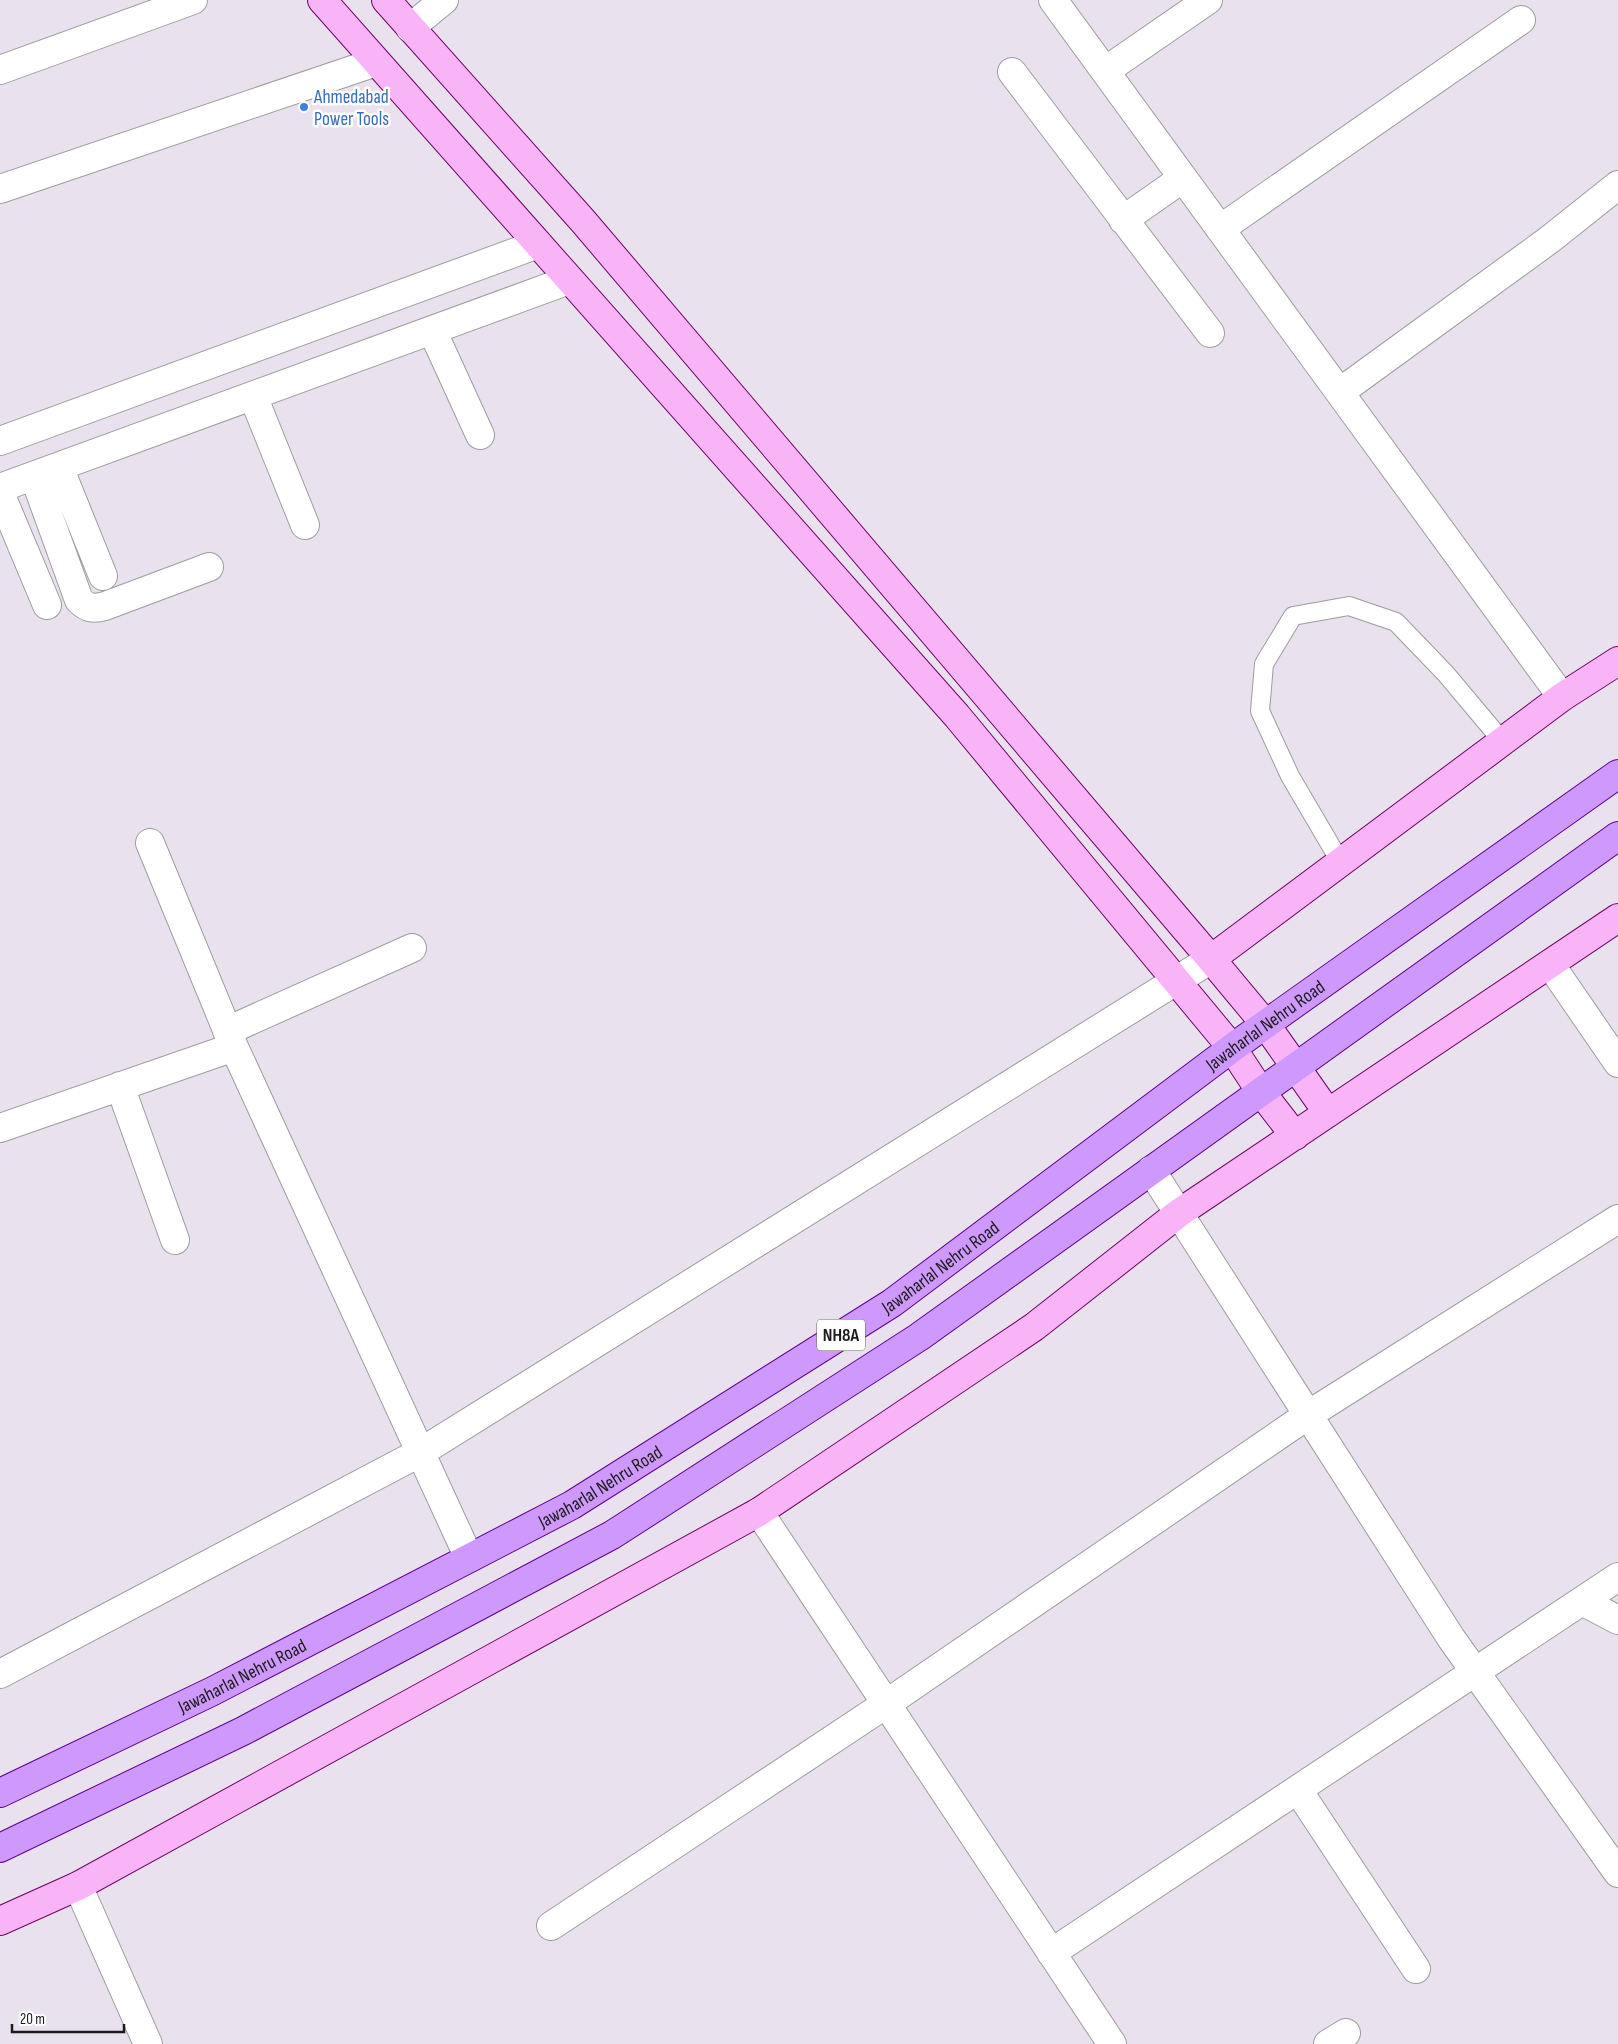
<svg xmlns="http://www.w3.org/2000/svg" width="1618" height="2044" font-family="'Sofia Sans Condensed',sans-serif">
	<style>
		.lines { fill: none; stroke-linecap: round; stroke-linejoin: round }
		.lane-casing { stroke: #9d9d9d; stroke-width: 20 }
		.street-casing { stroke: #9d9d9d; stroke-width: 30 }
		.secondary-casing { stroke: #710467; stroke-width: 30 }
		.primary-casing { stroke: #600094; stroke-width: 30 }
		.lane { stroke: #fff; stroke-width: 18 }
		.street { stroke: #fff; stroke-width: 28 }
		.secondary { stroke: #f9b3f7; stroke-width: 28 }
		.primary { stroke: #cf98fc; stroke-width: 28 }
		.shop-dot { fill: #3f7fe0; stroke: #fff; stroke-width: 2 }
		.labels { text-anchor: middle; stroke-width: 5; stroke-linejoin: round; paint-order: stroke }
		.shield { fill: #fff; stroke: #606060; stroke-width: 1 }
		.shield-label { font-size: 18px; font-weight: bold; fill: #1c1c1c }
		.shop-label { font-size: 19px; fill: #366cbe; stroke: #fff; text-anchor: start }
		.street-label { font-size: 19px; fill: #1c1c1c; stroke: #fff }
	</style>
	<rect width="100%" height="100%" fill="#e9e1ed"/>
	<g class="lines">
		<defs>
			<path id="lane" d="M 1341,863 L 1290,776 L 1260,711 L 1264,664 L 1293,616 L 1349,606 L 1396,622 L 1446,674 L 1503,742"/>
			<path id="street" d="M 1053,0 L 1562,697
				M 410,28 L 444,0
				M 0,70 L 193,0
				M 1105,71 L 1208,0
				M 1012,72 L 1210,333
				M 0,189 L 376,62
				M 1123,220 L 1183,178
				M 1220,229 L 1521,20
				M 432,330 L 480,435
				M 1340,392 L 1549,240 L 1618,185
				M 253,396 L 305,525
				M 0,441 L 538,244
				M 59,467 L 103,576
				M 34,476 L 79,600 C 88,609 94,609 105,606 L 209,567
				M 0,488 L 569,280
				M 0,493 L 47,605
				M 150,843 L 234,1047
				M 1550,964 L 1618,1063
				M 227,1031 L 412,948
				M 120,1086 L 175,1240
				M 0,1128 L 234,1047 L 469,1558
				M 1151,1170 L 1451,1638 L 1618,1873
				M 759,1512 L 1112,2044
				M 1582,1601 L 1618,1620
				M 0,1674 L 421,1452 L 1211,959
				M 1298,1790 L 1416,1969
				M 78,1886 L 148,2044
				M 551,1926 L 886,1704 L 1308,1415 L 1618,1219
				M 1051,1953 L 1618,1577
				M 1328,2044 L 1346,2033"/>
			<path id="secondary" d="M 322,0 L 957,716 L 1232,1048 L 1261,1092 L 1295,1136
				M 386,0 L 583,221 L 1211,959 L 1266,1025 L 1328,1113
				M 1211,959 L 1562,697 L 1618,661
				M 0,1921 L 78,1886 L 759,1512 L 1034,1327 L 1179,1213 L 1618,918"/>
			<g id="primary">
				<path id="s1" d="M 0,1793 L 213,1691 L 572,1505 L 892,1303 L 1232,1048 L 1618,774"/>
				<path d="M 0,1848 L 243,1731 L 612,1535 L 919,1337 L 1618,836"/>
			</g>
		</defs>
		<use href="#lane" class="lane-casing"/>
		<use href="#street" class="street-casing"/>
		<use href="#secondary" class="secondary-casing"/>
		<use href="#primary" class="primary-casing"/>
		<use href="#lane" class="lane"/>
		<use href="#street" class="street"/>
		<use href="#secondary" class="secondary"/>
		<use href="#primary" class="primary"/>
	</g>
	<circle class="shop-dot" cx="304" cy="107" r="5"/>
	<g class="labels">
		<rect class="shield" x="817" y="1319.5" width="48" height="31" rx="4"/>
		<g class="shield-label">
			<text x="841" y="1341">NH8A</text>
		</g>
		<g class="shop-label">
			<text x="314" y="103">Ahmedabad<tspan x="314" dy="22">Power Tools</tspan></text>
		</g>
		<g class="street-label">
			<text dy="7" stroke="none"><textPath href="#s1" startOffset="1484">Jawaharlal Nehru Road</textPath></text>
			<text dy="7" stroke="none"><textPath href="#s1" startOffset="1079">Jawaharlal Nehru Road</textPath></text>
			<text dy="7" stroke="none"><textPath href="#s1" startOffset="674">Jawaharlal Nehru Road</textPath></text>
			<text dy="7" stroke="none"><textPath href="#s1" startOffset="269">Jawaharlal Nehru Road</textPath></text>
		</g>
	</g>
	<path d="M12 2024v8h112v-8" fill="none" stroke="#1c1c1c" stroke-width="2.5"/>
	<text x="20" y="2024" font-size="15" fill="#1c1c1c" stroke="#ffffff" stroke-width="4" paint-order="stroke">20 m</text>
</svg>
